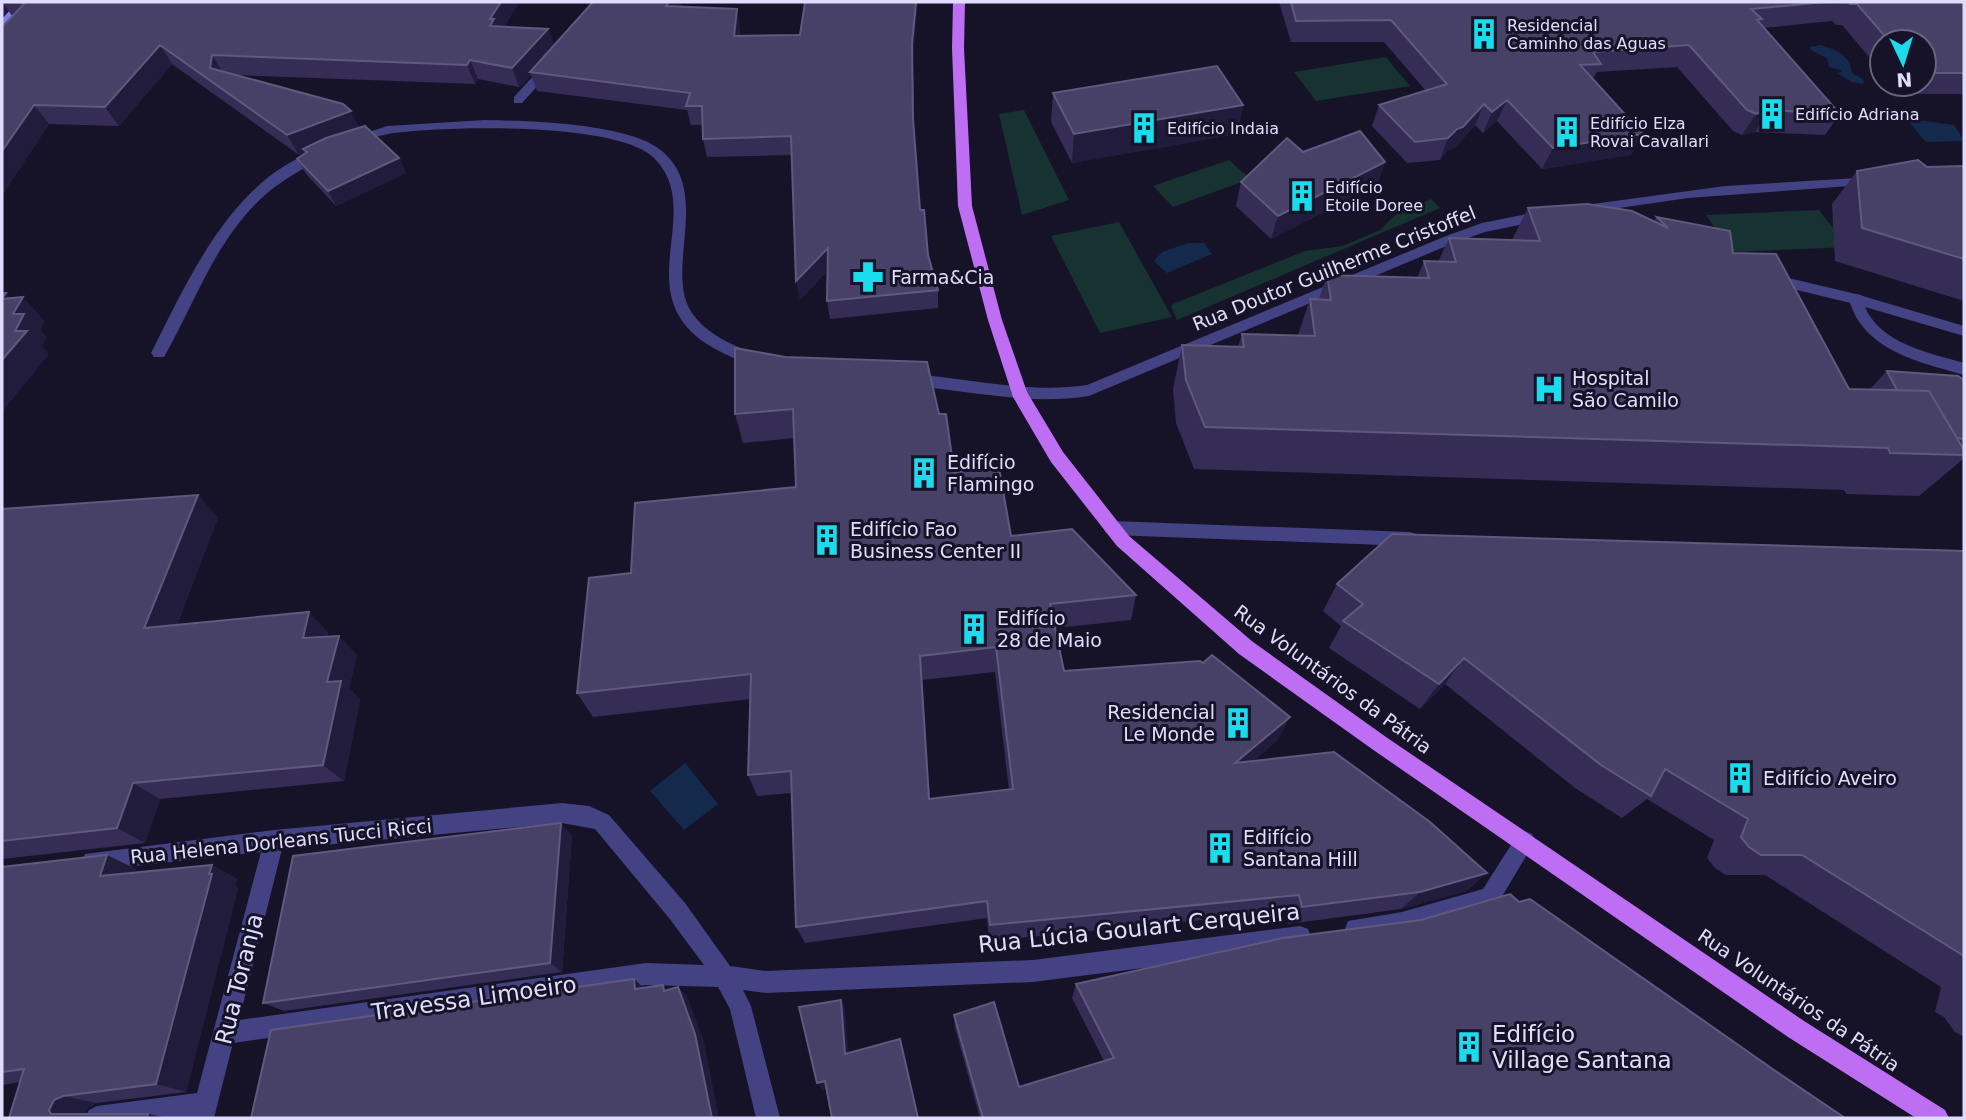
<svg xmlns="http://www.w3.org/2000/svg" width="1966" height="1120" font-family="'DejaVu Sans',sans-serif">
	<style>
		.green { fill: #163231 }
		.water { fill: #142a4c }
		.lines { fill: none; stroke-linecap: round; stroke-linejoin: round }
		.service { fill: #434283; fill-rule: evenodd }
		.minor { fill: #434283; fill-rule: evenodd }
		.secondary { fill: #7d7df4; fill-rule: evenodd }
		.primary { fill: #be6ef3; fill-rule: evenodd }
		.wall { fill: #352d55; fill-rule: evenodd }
		.shaded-wall { fill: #211b3c }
		.building { fill: #474067; stroke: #5f597e; stroke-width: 2; fill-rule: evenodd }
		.labels { text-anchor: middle; stroke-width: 6; stroke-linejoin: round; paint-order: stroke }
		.far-poi-label { font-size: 16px; fill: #e0ddfc; stroke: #161329; text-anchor: start }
		.street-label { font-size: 19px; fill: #e0ddfc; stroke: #161329 }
		.poi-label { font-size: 19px; fill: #e0ddfc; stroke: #161329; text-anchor: start }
		.near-street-label { font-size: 23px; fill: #e0ddfc; stroke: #161329 }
		.near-poi-label { font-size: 23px; fill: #e0ddfc; stroke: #161329; text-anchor: start }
	</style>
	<rect width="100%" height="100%" fill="#161329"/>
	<path class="green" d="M 1386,57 L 1410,86 L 1316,101 L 1294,72 Z
		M 1024,110 L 1069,200 L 1022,215 L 999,114 Z
		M 1229,160 L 1250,179 L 1173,207 L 1153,186 Z
		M 1431,199 L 1440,208 L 1177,320 L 1171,306 L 1173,304 L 1305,251 L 1343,246 L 1380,230 L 1395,215 Z
		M 1819,210 L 1848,247 L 1731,252 L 1706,215 Z
		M 1119,222 L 1172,317 L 1100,333 L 1051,236 Z"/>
	<path class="water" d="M 1821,45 C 1837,50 1850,55 1852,73 L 1864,80 L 1863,84 L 1852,82 L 1836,73 L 1842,72 L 1841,70 L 1829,67 L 1827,58 L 1811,50 L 1810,47 Z
		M 1918,120 L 1954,125 L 1964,141 L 1926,142 L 1908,121 Z
		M 1188,243 L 1204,243 L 1212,254 L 1167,273 L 1154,261 L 1162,252 Z
		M 685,763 L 718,804 L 684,830 L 650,791 Z"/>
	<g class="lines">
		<path class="service" d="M 550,61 L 554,62 L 554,68 L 522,103 L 514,103 L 514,97 L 546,62 Z
			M 1856,294 L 1861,295 C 1865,302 1865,310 1870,316 C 1888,345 1933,354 1964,363 L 1964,375 C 1919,362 1862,350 1849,299 Z"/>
		<path class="minor" d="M 485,120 C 528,121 629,123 662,151 C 714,195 660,275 695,317 C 712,338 739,348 763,356 L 766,360 L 763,364 C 752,368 734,358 723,353 C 617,302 710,214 654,158 C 617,121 440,126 388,134 C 376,136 364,141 352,144 L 346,140 L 387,126 Z
			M 320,150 L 325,151 L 325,157 C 304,168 284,179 266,194 C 216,238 196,301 164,357 L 154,357 L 151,353 C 188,280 234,175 320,150 Z
			M 1873,177 L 1880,181 L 1878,184 L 1688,198 L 1578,214 L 1571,210 L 1578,206 L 1725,186 Z
			M 1543,211 L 1550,216 L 1548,219 L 1485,232 L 1456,242 L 1089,396 C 1028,406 970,390 910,386 L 902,380 L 910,374 C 969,378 1027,394 1087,385 L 1446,236 L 1482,223 Z
			M 1768,273 L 1856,294 L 1964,326 L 1964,336 L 1855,304 L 1763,282 L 1761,278 Z
			M 1112,521 L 1410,532 L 1416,534 L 1419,539 L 1416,544 L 1410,546 L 1112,535 L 1106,533 L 1103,528 L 1106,523 Z
			M 562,803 L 589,806 L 609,815 L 685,903 L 730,966 L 766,971 L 1033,960 L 1300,926 L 1308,929 L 1311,937 L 1308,945 L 1300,948 L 1033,982 L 766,993 L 743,990 L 751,1006 L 780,1118 L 756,1118 L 730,1009 L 718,987 L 646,985 L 233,1043 L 214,1118 L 85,1118 L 89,1110 L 97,1106 L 197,1093 L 261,852 L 92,871 L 85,868 L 82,861 L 85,854 L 274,830 ZM 562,823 L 595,829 L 669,918 L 704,965 L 646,963 L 239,1020 L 282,849 Z
			M 1525,831 L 1532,834 L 1535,841 L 1497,905 C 1471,917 1373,947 1348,937 L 1345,929 L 1348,921 L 1402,912 L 1483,889 L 1518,834 Z"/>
		<path class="secondary" d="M 17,2 L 29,2 L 6,28 L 2,29 L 2,19 Z"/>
		<path class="primary" d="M 953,2 L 965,2 L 964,48 L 972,206 L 1002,320 L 1027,392 L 1063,452 L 1129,536 L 1253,642 L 1386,737 L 1804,1021 L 1945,1110 L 1949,1118 L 1916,1118 L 1788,1037 L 1372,749 L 1239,654 L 1117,546 L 1051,462 L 1013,397 L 988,320 L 958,206 L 952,48 Z"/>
	</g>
	<path class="wall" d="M 2,2 L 519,2 L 504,27 L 548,29 L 554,45 L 680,7 L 740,28 L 740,36 L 913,62 L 914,133 L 920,210 L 928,255 L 938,290 L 938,308 L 830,319 L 827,301 L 828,270 L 800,300 L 791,155 L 707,157 L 703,139 L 702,125 L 691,125 L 687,110 L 537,91 L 531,75 L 519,87 L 478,79 L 475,84 L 233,75 L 360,128 L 399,158 L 406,173 L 336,206 L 306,174 L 297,159 L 305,153 L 305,152 L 299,155 L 172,64 L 119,126 L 49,124 L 2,195 L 12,16 L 8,10 L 2,17 Z
		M 1279,2 L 1964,2 L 1964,94 L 1900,94 L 1892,84 L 1924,84 L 1924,42 L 1882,42 L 1882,72 L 1842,25 L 1836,25 L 1832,21 L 1764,28 L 1840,114 L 1825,135 L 1755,132 L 1742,135 L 1733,131 L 1677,67 L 1597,72 L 1593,79 L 1643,134 L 1631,155 L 1542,169 L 1497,121 L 1483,133 L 1475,125 L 1455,148 L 1448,150 L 1440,160 L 1407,163 L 1372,126 L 1379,105 L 1426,91 L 1384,42 L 1291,42 Z
		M 1053,93 L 1243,105 L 1237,134 L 1072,163 L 1051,122 Z
		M 1303,152 L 1385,162 L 1377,185 L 1271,239 L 1236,206 L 1241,182 Z
		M 1964,166 L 1964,301 L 1835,261 L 1832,204 L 1857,171 Z
		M 1528,208 L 1654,221 L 1657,217 L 1733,253 L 1849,389 L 1869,390 L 1887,371 L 1964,380 L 1964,460 L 1962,460 L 1919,496 L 1846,494 L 1844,490 L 1194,469 L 1176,423 L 1173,389 L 1182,345 L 1238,347 L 1242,334 L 1298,335 L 1310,299 L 1319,299 L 1327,275 L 1417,278 L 1424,261 L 1438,262 L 1449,238 L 1512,240 Z
		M 735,348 L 939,414 L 954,472 L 1011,536 L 1136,595 L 1131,620 L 1055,628 L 1064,671 L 1278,740 L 1253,761 L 1487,873 L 1466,891 L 1401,909 L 1288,924 L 1286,912 L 989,941 L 987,918 L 805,943 L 796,927 L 792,793 L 757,796 L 748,775 L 751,699 L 593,717 L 577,693 L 631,573 L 796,487 L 794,438 L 743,443 L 735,414 ZM 995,672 L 1009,790 L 930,799 L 922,680 Z
		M 2,509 L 218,517 L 177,625 L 328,632 L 327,636 L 357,655 L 349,688 L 360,699 L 344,781 L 160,799 L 145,843 L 2,859 Z
		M 1964,551 L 1964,1037 L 1955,1032 L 1944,1017 L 1935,1012 L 1941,987 L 1765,875 L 1726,875 L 1715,868 L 1707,858 L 1714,840 L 1647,799 L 1622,818 L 1575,788 L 1445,684 L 1420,709 L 1329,648 L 1341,626 L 1323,611 L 1337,584 Z
		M 572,835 L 562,972 L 284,1011 L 263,1003 Z
		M 212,865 L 237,879 L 235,886 L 238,888 L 186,1092 L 97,1103 L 88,1108 L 84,1114 L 9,1118 L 20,1082 L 2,1085 L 2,867 L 136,869 L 134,873 Z
		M 1519,902 L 1845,1118 L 980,1118 L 955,1028 L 954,1015 L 1019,1087 L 1104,1061 L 1072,998 L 1076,984 Z"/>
	<path class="shaded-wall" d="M 2,2 L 8,10 L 2,17 Z
		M 501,2 L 519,2 L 499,35 L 490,26 L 490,19 Z
		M 669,2 L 683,2 L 670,25 L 666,6 Z
		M 916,2 L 918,2 L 913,62 L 914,138 L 912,44 Z
		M 737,9 L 740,28 L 738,55 L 734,36 Z
		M 548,29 L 555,48 L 530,72 L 531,75 L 519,87 L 512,68 Z
		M 160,45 L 172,64 L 119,126 L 105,107 Z
		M 212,55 L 224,74 L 210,68 Z
		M 470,60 L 478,79 L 475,84 L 467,65 Z
		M 1507,100 L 1497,121 L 1483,133 L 1492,112 Z
		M 1484,104 L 1475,125 L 1455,148 L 1448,150 L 1440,160 L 1448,138 L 1457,129 Z
		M 34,105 L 49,124 L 2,195 L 2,151 Z
		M 1243,105 L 1237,134 L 1072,163 L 1074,134 Z
		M 1769,110 L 1755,132 L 1742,135 L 1756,114 Z
		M 351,111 L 361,130 L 303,149 L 305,152 L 299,155 L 287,135 Z
		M 1643,134 L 1631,155 L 1542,169 L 1553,148 Z
		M 399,158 L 406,173 L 336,206 L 328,191 Z
		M 1385,162 L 1377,185 L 1271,239 L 1278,216 Z
		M 828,248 L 831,267 L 800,300 L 796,281 Z
		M 6,293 L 18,306 L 23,297 L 45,321 L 40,330 L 47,337 L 42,346 L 49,354 L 3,411 L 2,409 L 2,360 L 15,331 L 2,299 Z
		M 198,495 L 218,517 L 168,648 L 144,628 Z
		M 309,612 L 328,632 L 322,657 L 303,638 Z
		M 339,636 L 357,655 L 349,688 L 360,699 L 344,781 L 323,765 L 327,682 Z
		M 920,656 L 922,680 L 931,819 L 929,799 Z
		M 1464,658 L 1445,684 L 1420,709 L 1439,684 Z
		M 1290,717 L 1278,740 L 1225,785 L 1235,763 Z
		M 133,783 L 160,799 L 145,843 L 117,828 Z
		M 561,823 L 572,835 L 562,972 L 550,963 Z
		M 107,855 L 136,869 L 129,890 L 100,876 Z
		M 212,865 L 237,879 L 235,886 L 238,888 L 186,1092 L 156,1084 Z
		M 1487,873 L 1466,891 L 1401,909 L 1420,892 Z
		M 634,979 L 644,988 L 635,989 Z
		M 678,987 L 687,996 L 704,1042 L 719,1118 L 712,1118 Z
		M 841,1000 L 845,1008 L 849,1061 L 845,1054 Z
		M 825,1081 L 830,1087 L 822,1090 L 817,1083 Z
		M 63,1096 L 97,1103 L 88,1108 L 83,1117 L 51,1114 L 49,1110 L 54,1100 Z
		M 148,1114 L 168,1118 L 147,1118 Z"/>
	<path class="building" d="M 4,2 L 501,2 L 490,19 L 494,19 L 490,26 L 548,29 L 512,68 L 470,60 L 467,65 L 212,55 L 210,68 L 343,104 L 351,111 L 287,135 L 160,45 L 105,107 L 34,105 L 2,151 L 2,27 L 25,3 Z
		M 593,2 L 669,2 L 666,6 L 737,9 L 734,36 L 800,35 L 805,2 L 916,2 L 912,44 L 913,119 L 920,210 L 924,210 L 928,255 L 938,290 L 827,301 L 828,248 L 796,281 L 791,136 L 703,139 L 702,106 L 686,106 L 690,93 L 530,72 Z
		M 1291,2 L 1826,2 L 1751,9 L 1762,19 L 1757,20 L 1840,114 L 1769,110 L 1756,114 L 1747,110 L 1689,45 L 1593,52 L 1601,64 L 1580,65 L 1643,134 L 1553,148 L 1507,100 L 1492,112 L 1484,104 L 1463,127 L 1457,129 L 1448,138 L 1415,142 L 1379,105 L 1447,84 L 1391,20 L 1296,21 Z
		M 1848,2 L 1964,2 L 1964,73 L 1924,73 L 1924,42 L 1890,42 L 1857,4 L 1850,4 Z
		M 1217,66 L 1243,105 L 1074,134 L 1053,93 Z
		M 365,126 L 399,158 L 328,191 L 297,159 L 307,152 L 303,149 L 326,138 Z
		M 1360,131 L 1385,162 L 1278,216 L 1241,182 L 1287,138 L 1303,152 Z
		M 1918,160 L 1927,167 L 1964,166 L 1964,259 L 1862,228 L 1857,171 Z
		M 1587,204 L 1632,211 L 1668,228 L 1657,217 L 1730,231 L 1733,253 L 1776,254 L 1849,389 L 1929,391 L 1964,450 L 1964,455 L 1890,453 L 1888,448 L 1205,427 L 1186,380 L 1182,345 L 1244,347 L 1242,334 L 1315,336 L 1310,299 L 1331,300 L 1327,275 L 1429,278 L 1424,261 L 1456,262 L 1449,238 L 1540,241 L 1528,208 Z
		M 2,293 L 6,293 L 2,299 L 23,297 L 13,314 L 24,314 L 15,331 L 27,331 L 2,360 Z
		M 735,348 L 785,357 L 927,362 L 939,414 L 946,414 L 954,472 L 999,468 L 1011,536 L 1072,529 L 1136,595 L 1050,604 L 1064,671 L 1200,661 L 1203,663 L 1212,655 L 1290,717 L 1235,763 L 1334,752 L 1430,822 L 1487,873 L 1420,892 L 1302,907 L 1299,895 L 990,925 L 987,901 L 796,927 L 791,771 L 748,775 L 751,674 L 577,693 L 589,578 L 631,573 L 635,503 L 796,487 L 793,409 L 735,414 ZM 996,647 L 1013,789 L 929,799 L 920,656 Z
		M 1887,371 L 1958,376 L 1964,380 L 1964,439 L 1957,438 L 1929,391 L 1897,390 Z
		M 198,495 L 144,628 L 309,612 L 303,638 L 339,636 L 327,682 L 341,681 L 323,765 L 133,783 L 117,828 L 2,841 L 2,509 Z
		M 1392,534 L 1964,551 L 1964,956 L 1802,855 L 1761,855 L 1749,847 L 1741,837 L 1748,819 L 1665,769 L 1651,796 L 1601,765 L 1464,658 L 1439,684 L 1343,621 L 1363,604 L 1337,584 Z
		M 561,823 L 550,963 L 263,1003 L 293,856 Z
		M 107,855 L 100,876 L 212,865 L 209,874 L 212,874 L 156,1084 L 63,1096 L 54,1100 L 49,1110 L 51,1114 L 148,1114 L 147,1118 L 9,1118 L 24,1069 L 2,1072 L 2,867 Z
		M 1510,894 L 1519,902 L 1530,899 L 1774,1070 L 1845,1118 L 983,1118 L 954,1015 L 994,1002 L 1019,1087 L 1114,1058 L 1076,984 L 1283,938 L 1421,920 Z
		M 634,979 L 635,989 L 663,985 L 664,991 L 678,987 L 695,1034 L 712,1118 L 251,1118 L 271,1030 Z
		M 841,1000 L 845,1054 L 900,1039 L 918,1118 L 832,1118 L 825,1081 L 817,1083 L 799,1007 Z"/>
	<defs>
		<symbol id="building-bare" viewBox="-9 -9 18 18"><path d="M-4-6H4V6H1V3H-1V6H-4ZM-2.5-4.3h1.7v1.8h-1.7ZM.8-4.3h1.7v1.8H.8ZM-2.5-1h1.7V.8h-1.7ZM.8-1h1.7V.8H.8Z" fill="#1adcec" stroke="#161329" stroke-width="2.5" paint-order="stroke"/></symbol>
		<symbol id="pharmacy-bare" viewBox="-9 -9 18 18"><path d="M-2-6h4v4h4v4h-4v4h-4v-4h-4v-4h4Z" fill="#1adcec" stroke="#161329" stroke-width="2.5" paint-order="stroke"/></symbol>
		<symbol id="hospital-bare" viewBox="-9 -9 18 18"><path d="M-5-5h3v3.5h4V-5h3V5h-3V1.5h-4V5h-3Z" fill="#1adcec" stroke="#161329" stroke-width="2.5" paint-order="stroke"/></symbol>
	</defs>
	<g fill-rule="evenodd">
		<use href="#building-bare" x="1462" y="12" width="44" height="44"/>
		<use href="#building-bare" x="1750" y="92" width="44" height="44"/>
		<use href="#building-bare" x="1122" y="106" width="44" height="44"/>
		<use href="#building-bare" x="1545" y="110" width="44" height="44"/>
		<use href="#building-bare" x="1280" y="174" width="44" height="44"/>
		<use href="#pharmacy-bare" x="846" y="255" width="44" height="44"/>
		<use href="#hospital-bare" x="1527" y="367" width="44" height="44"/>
		<use href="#building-bare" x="902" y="451" width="44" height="44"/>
		<use href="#building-bare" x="805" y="518" width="44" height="44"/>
		<use href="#building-bare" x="952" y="607" width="44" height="44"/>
		<use href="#building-bare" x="1216" y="701" width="44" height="44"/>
		<use href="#building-bare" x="1718" y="756" width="44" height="44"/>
		<use href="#building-bare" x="1198" y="826" width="44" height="44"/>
		<use href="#building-bare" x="1447" y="1025" width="44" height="44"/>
	</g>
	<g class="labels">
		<g class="far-poi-label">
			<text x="1507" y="31">Residencial<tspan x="1507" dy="18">Caminho das Aguas</tspan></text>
			<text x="1795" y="120">Edifício Adriana</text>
			<text x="1590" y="129">Edifício Elza<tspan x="1590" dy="18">Rovai Cavallari</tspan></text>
			<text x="1167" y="134">Edifício Indaia</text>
			<text x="1325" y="193">Edifício<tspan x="1325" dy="18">Etoile Doree</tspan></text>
		</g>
		<g class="street-label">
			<text transform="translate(1334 268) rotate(-22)" y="7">Rua Doutor Guilherme Cristoffel</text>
			<text transform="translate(1333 679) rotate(36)" y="7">Rua Voluntários da Pátria</text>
			<text transform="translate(281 841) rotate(-6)" y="7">Rua Helena Dorleans Tucci Ricci</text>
			<text transform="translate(1799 1000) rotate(34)" y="7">Rua Voluntários da Pátria</text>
		</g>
		<g class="poi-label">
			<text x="891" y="284">Farma&amp;Cia</text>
			<text x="1572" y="385">Hospital<tspan x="1572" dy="22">São Camilo</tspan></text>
			<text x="947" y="469">Edifício<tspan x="947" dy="22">Flamingo</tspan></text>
			<text x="850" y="536">Edifício Fao<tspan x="850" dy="22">Business Center II</tspan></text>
			<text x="997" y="625">Edifício<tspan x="997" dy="22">28 de Maio</tspan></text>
			<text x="1215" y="719" text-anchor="end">Residencial<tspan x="1215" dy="22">Le Monde</tspan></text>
			<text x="1763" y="785">Edifício Aveiro</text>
			<text x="1243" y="844">Edifício<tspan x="1243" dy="22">Santana Hill</tspan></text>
		</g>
		<g class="near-street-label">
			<text transform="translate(1139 928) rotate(-6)" y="8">Rua Lúcia Goulart Cerqueira</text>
			<text transform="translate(239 979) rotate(-76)" y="8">Rua Toranja</text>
			<text transform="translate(474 998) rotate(-8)" y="8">Travessa Limoeiro</text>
		</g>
		<g class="near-poi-label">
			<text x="1492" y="1042">Edifício<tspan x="1492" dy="26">Village Santana</tspan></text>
		</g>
	</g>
	<rect width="1966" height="1120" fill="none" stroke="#e0ddfc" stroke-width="7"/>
	<g transform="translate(1903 63) rotate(176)"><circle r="33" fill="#161329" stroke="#67647d" stroke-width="2"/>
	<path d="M0-5L12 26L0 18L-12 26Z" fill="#1adcec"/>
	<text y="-10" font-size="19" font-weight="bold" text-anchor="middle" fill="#e0ddfc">N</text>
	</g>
</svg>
